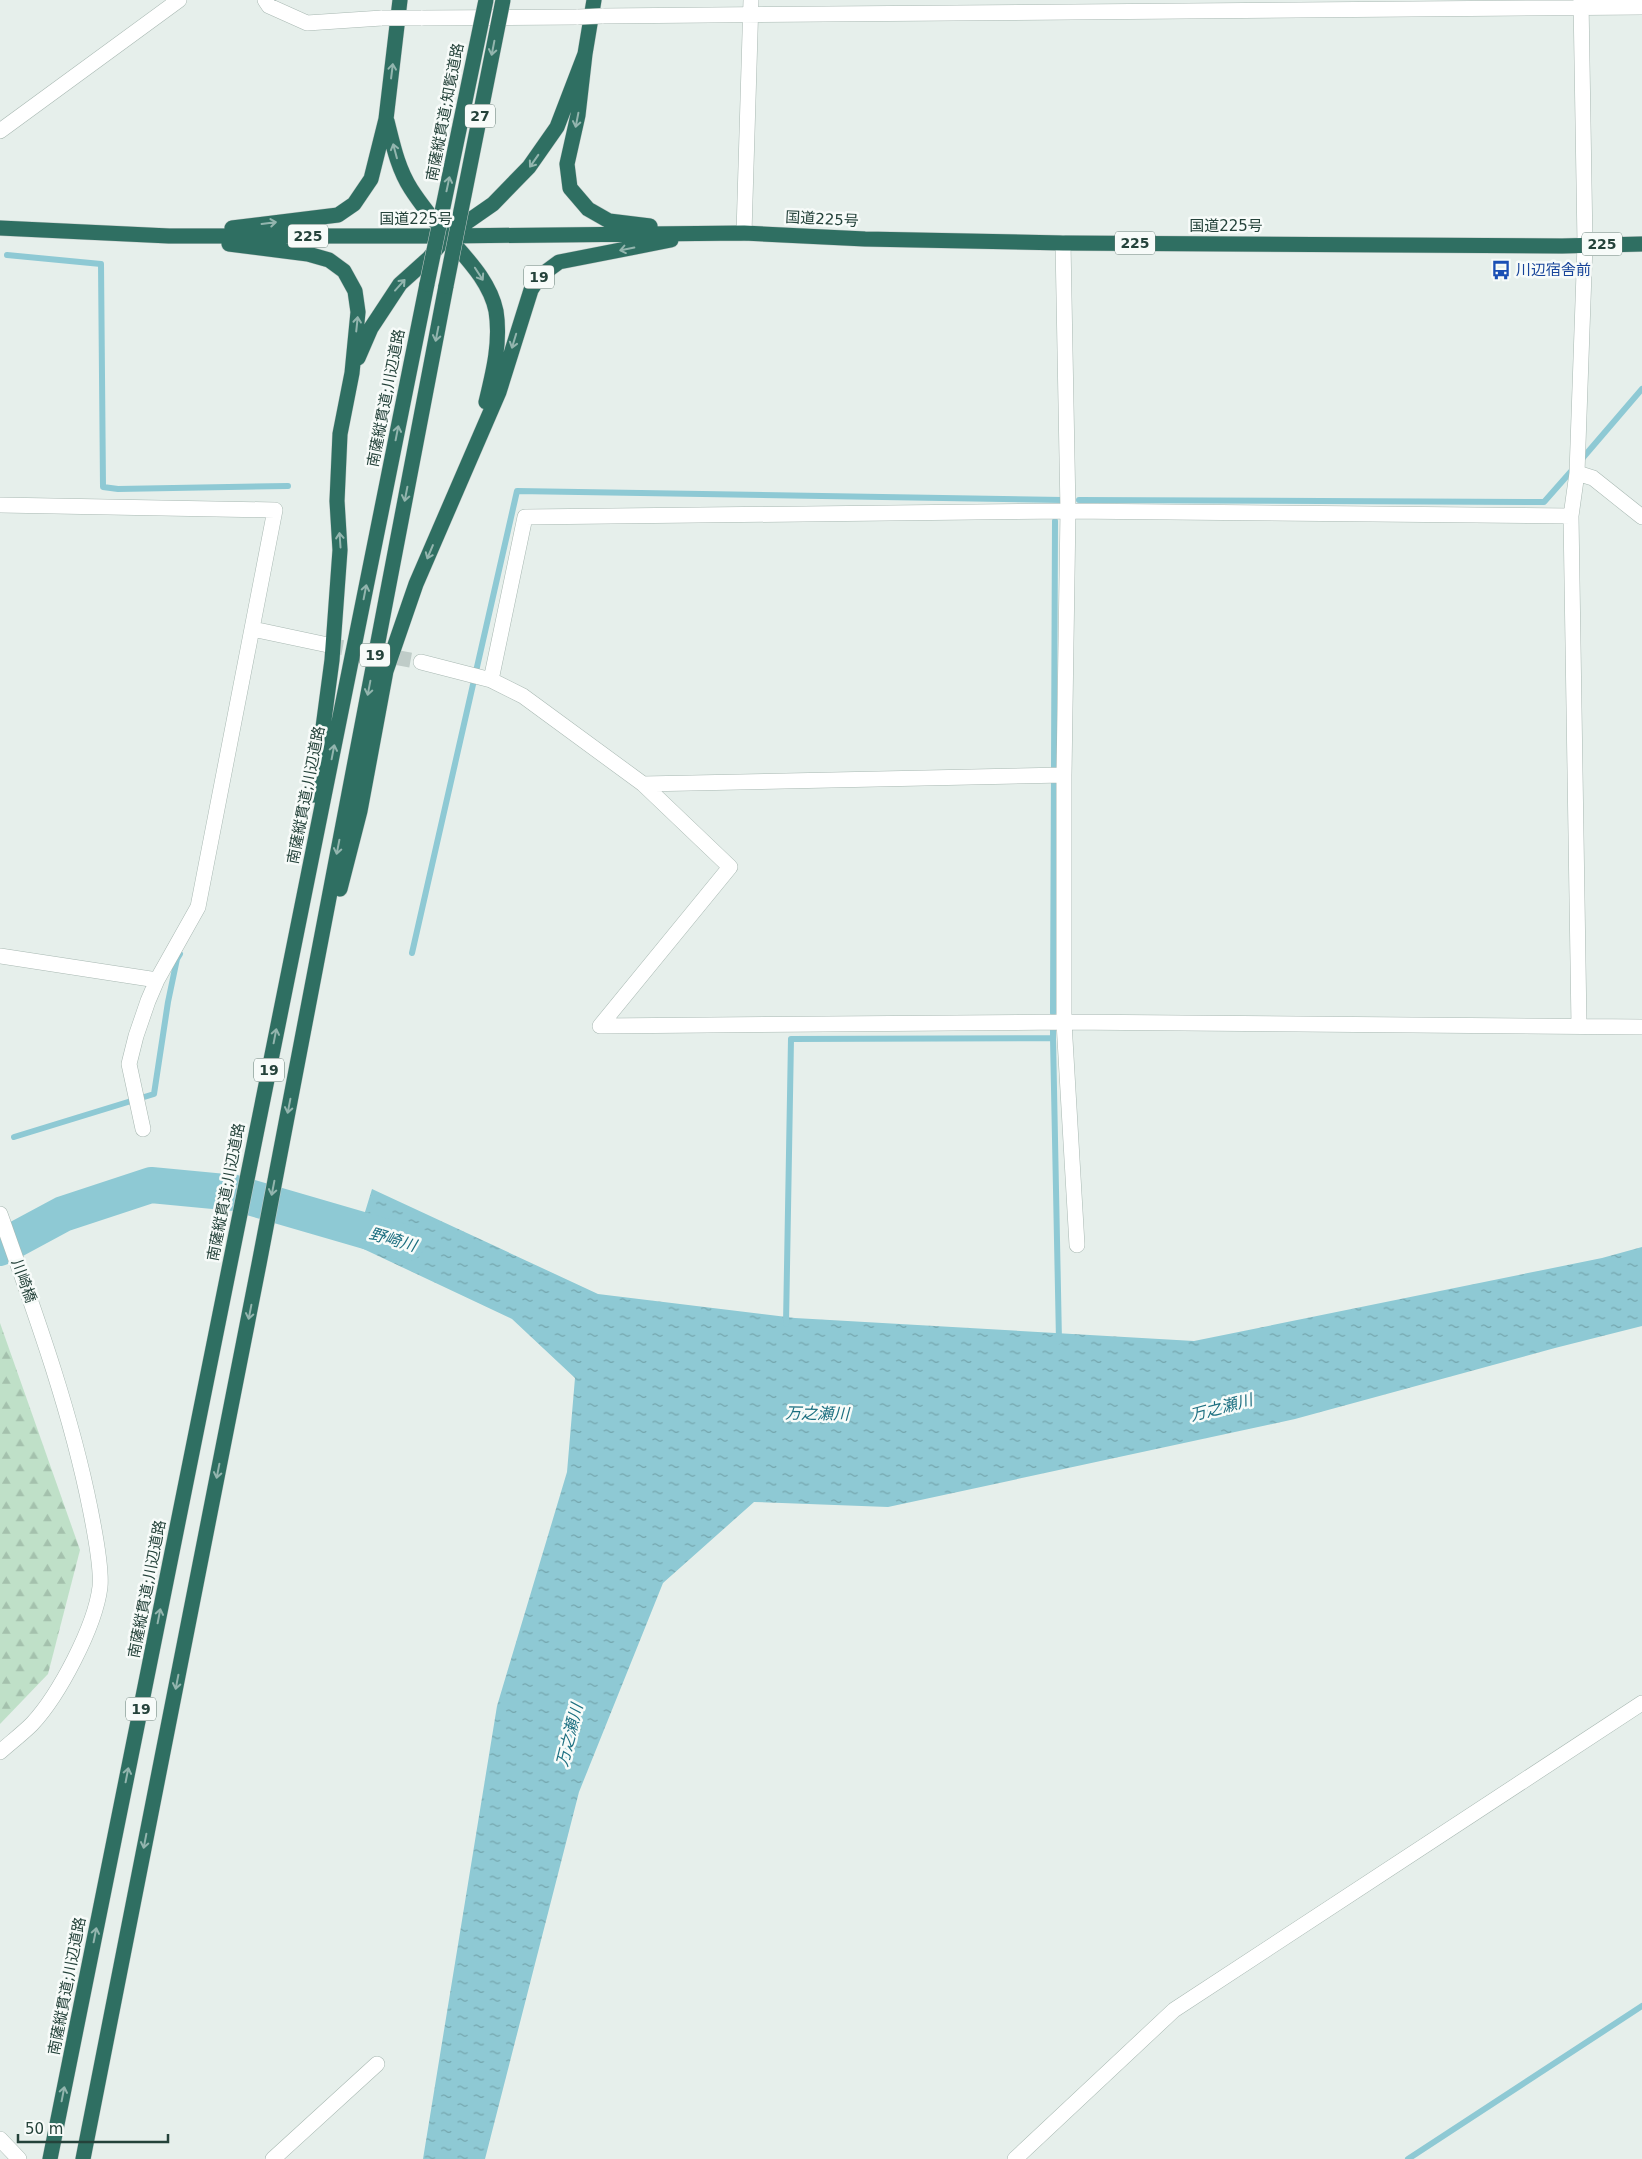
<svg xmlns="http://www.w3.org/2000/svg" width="1642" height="2159" font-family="'DejaVu Sans','Noto Sans JP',sans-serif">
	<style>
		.forest { fill: url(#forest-firs) }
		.water { fill: url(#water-ripples) }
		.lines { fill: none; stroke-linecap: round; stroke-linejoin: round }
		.stream { stroke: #8ec9d4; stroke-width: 6 }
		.river { stroke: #8ec9d4; stroke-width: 36 }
		.minor-tunnel { stroke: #bfccc8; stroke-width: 15; stroke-dasharray: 15 8; stroke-linecap: butt }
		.minor-casing { stroke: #a8b8b2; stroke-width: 16 }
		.highway-casing { stroke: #c2cac8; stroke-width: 16 }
		.minor { stroke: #fff; stroke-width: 15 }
		.highway { stroke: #2f6f62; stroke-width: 15 }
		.minor-bridge-casing { stroke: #a8b8b2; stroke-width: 16; stroke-linecap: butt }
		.highway-bridge-casing { stroke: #c2cac8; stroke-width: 16; stroke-linecap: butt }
		.minor-bridge { stroke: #fff; stroke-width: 15 }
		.highway-bridge { stroke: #2f6f62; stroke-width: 15 }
		.oneway { stroke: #93b5ae }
		.labels { text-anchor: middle; stroke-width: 5; stroke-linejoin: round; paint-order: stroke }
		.shield { fill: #f7fbf9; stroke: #637a73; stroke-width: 1 }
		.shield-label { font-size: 14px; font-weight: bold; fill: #24423a }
		.street-label { font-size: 15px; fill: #24423a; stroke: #f7fbf9 }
		.transit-label { font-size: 15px; fill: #164399; stroke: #f7fbf9; text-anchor: start }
		.water-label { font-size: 16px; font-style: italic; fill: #1c6f80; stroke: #f7fbf9 }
	</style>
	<defs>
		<pattern id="forest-firs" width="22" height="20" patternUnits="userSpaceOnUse" patternTransform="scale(1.25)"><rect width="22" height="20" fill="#bfe0c8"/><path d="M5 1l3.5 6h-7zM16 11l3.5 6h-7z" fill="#a4c1ad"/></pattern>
		<pattern id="water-ripples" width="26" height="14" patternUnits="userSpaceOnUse" patternTransform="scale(1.25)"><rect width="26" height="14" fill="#8ec9d4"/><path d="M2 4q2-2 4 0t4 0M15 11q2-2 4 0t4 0" fill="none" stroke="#74a5ad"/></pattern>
	</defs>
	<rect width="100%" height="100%" fill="#e6efeb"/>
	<path class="forest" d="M 0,1323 L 80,1550 L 48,1674 L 0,1724 Z"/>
	<path class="water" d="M 372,1189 L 598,1294 L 795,1318 L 1194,1341 L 1602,1258 L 1642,1247 L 1642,1326 L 1555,1348 L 1295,1419 L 888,1507 L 754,1502 L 663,1583 L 579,1792 L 485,2159 L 423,2159 L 497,1706 L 567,1472 L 575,1378 L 512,1319 L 355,1245 Z"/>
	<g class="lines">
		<path class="stream" d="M 7,255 L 101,264 L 103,487 L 118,489 L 288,486
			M 1581,460 L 1642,389
			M 1079,500 L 1544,502 L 1574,468
			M 412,953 L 517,491 L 1062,500
			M 1053,1013 L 1055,521
			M 1053,1038 L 1059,1341
			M 14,1137 L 154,1094 L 168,1002 L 177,959 L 180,954
			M 786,1324 L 791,1039 L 1053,1038 L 1053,1029
			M 1408,2159 L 1642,2006"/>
		<path class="river" d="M 0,1248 L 63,1214 L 151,1185 L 235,1193 L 407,1243"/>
		<path class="minor-tunnel" d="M 328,645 L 421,662"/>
		<defs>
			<path id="minor" d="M 265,0 L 269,6 L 307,23 L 382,18
				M 602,16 L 1642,7
				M 421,18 L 578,17
				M 0,131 L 179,0
				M 744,233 L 751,0
				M 1063,243 L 1068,511 L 1064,775 L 1064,1022 L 1077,1245
				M 1577,473 L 1593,478 L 1642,517
				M 0,505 L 275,510 L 198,907 L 157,980 L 148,1001 L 136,1036 L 129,1064 L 143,1129
				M 253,629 L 328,645
				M 421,662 L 491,680 L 523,696 L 643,784 L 730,867 L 600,1026 L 1064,1022 L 1642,1027
				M 491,680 L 525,517 L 1068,511 L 1571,516
				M 643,784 L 1064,775
				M 0,956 L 157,980
				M 1579,1026 L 1571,516 L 1577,473 L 1585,244 L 1581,0
				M 0,1214 C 34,1310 70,1408 90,1508 C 94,1528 102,1567 100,1587 C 95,1627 59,1695 32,1724 C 22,1734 10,1743 0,1752
				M 0,2139 L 19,2159
				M 273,2159 L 377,2064
				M 1015,2159 L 1174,2010 L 1642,1703"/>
			<path id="highway" d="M 594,0 L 585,54 L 578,115 L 567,164 L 570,188 L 588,209 L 609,221 L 650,226
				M 387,121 C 393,145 398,169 411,189 C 422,206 436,223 449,238 C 468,260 490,282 496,311 C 501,342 493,373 486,402
				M 0,228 L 169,236 L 447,236 L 744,233 L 865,239 L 1063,243 L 1562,246 L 1642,244
				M 232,228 L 338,215 L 354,204 L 371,179 L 386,119 L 400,0
				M 229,244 L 308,254 L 329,260 L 344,271 L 355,291 L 358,312 L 352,373 L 340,434 L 337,501 L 340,550 L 332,660 L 314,795
				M 358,358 L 371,328 L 400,284 L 429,258 L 447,236 L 493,204 L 529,167 L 557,127 L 585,54
				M 340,889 L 360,811 L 386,671 L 416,584 L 499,392 L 531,290 L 540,276 L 559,262 L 671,240
				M 50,2159 L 427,284
				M 83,2159 L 259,1264 L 446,286"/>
		</defs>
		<use href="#minor" class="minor-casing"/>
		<use href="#highway" class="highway-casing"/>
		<use href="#minor" class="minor"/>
		<use href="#highway" class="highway"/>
		<defs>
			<path id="minor-bridge" d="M 578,17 L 602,16
				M 382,18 L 421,18"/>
			<path id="highway-bridge" d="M 427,284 L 486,0
				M 446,286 L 503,0"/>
		</defs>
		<use href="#minor-bridge" class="minor-bridge-casing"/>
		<use href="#highway-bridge" class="highway-bridge-casing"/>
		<use href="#minor-bridge" class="minor-bridge"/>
		<use href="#highway-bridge" class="highway-bridge"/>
	</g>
	<defs><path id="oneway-shaft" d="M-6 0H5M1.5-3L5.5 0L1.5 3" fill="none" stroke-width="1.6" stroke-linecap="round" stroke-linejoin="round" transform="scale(1.25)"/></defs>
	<g class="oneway">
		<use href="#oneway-shaft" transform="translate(493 48) rotate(101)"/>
		<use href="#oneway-shaft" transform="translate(392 71) rotate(-83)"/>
		<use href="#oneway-shaft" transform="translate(577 120) rotate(101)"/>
		<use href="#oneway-shaft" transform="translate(395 151) rotate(-105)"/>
		<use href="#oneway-shaft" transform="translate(534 161) rotate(125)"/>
		<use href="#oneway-shaft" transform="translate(448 184) rotate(-78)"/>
		<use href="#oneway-shaft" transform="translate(269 223) rotate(-7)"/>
		<use href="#oneway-shaft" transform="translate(627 249) rotate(169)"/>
		<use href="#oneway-shaft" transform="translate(479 274) rotate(57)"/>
		<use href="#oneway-shaft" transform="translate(400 285) rotate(-48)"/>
		<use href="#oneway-shaft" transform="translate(357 324) rotate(-84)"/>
		<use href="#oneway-shaft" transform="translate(437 334) rotate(101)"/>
		<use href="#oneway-shaft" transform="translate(514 341) rotate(107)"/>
		<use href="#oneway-shaft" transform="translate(397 433) rotate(-79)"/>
		<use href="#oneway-shaft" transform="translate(406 494) rotate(101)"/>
		<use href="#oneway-shaft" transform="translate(340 540) rotate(-94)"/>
		<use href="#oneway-shaft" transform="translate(430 552) rotate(113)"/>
		<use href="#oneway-shaft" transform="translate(365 592) rotate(-79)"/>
		<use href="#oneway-shaft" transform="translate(369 688) rotate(101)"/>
		<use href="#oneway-shaft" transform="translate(333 752) rotate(-79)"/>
		<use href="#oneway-shaft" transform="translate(338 847) rotate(101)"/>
		<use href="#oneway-shaft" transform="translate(275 1036) rotate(-79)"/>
		<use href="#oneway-shaft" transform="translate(289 1106) rotate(101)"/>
		<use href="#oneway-shaft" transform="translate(273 1188) rotate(101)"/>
		<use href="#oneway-shaft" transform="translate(250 1312) rotate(101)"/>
		<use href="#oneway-shaft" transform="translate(218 1471) rotate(101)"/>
		<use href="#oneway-shaft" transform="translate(159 1616) rotate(-79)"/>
		<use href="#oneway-shaft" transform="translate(177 1682) rotate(101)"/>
		<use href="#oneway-shaft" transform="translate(127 1775) rotate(-79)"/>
		<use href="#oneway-shaft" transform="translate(145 1841) rotate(101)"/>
		<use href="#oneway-shaft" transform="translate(95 1935) rotate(-79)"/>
		<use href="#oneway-shaft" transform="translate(63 2094) rotate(-79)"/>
	</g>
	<defs>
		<symbol id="bus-bare" viewBox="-9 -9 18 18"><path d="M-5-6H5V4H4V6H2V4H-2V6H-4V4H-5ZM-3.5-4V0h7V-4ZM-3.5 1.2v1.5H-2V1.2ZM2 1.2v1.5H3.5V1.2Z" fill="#1a4fb4" stroke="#f7fbf9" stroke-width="2.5" paint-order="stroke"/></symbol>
	</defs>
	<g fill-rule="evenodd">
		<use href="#bus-bare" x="1487" y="256" width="28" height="28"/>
	</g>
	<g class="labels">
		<g class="shield">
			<rect x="465" y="104.5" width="30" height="23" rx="4"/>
			<rect x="288" y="224.5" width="40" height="23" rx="4"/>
			<rect x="1115" y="231.5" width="40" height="23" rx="4"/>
			<rect x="1582" y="232.5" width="40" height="23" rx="4"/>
			<rect x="524" y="265.5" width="30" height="23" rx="4"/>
			<rect x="360" y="643.5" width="30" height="23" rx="4"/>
			<rect x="254" y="1058.5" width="30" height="23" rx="4"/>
			<rect x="126" y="1697.5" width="30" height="23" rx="4"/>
		</g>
		<g class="shield-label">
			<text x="480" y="121">27</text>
			<text x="308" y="241">225</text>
			<text x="1135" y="248">225</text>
			<text x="1602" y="249">225</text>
			<text x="539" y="282">19</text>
			<text x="375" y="660">19</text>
			<text x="269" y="1075">19</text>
			<text x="141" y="1714">19</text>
		</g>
		<g class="street-label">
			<text transform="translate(445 112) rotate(-79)" y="5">南薩縦貫道;知覧道路</text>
			<text x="416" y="224">国道225号</text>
			<text transform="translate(822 219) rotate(3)" y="5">国道225号</text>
			<text x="1226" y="231">国道225号</text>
			<text transform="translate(386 398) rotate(-79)" y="5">南薩縦貫道;川辺道路</text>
			<text transform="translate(306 795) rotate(-79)" y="5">南薩縦貫道;川辺道路</text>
			<text transform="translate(226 1192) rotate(-79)" y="5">南薩縦貫道;川辺道路</text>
			<text transform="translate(24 1281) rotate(70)" y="5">川崎橋</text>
			<text transform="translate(147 1589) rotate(-79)" y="5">南薩縦貫道;川辺道路</text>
			<text transform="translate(67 1986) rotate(-79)" y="5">南薩縦貫道;川辺道路</text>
		</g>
		<g class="transit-label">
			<text x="1516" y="275">川辺宿舎前</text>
		</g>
		<g class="water-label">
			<text transform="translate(393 1239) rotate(16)" y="6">野崎川</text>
			<text transform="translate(1221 1407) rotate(-15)" y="6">万之瀬川</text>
			<text transform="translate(817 1413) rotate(1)" y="6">万之瀬川</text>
			<text transform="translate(569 1735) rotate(-76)" y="6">万之瀬川</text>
		</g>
	</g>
	<path d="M18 2134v8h150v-8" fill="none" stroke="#24423a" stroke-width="2.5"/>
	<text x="25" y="2134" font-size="15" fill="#24423a" stroke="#f7fbf9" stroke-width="4" paint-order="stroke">50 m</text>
</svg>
